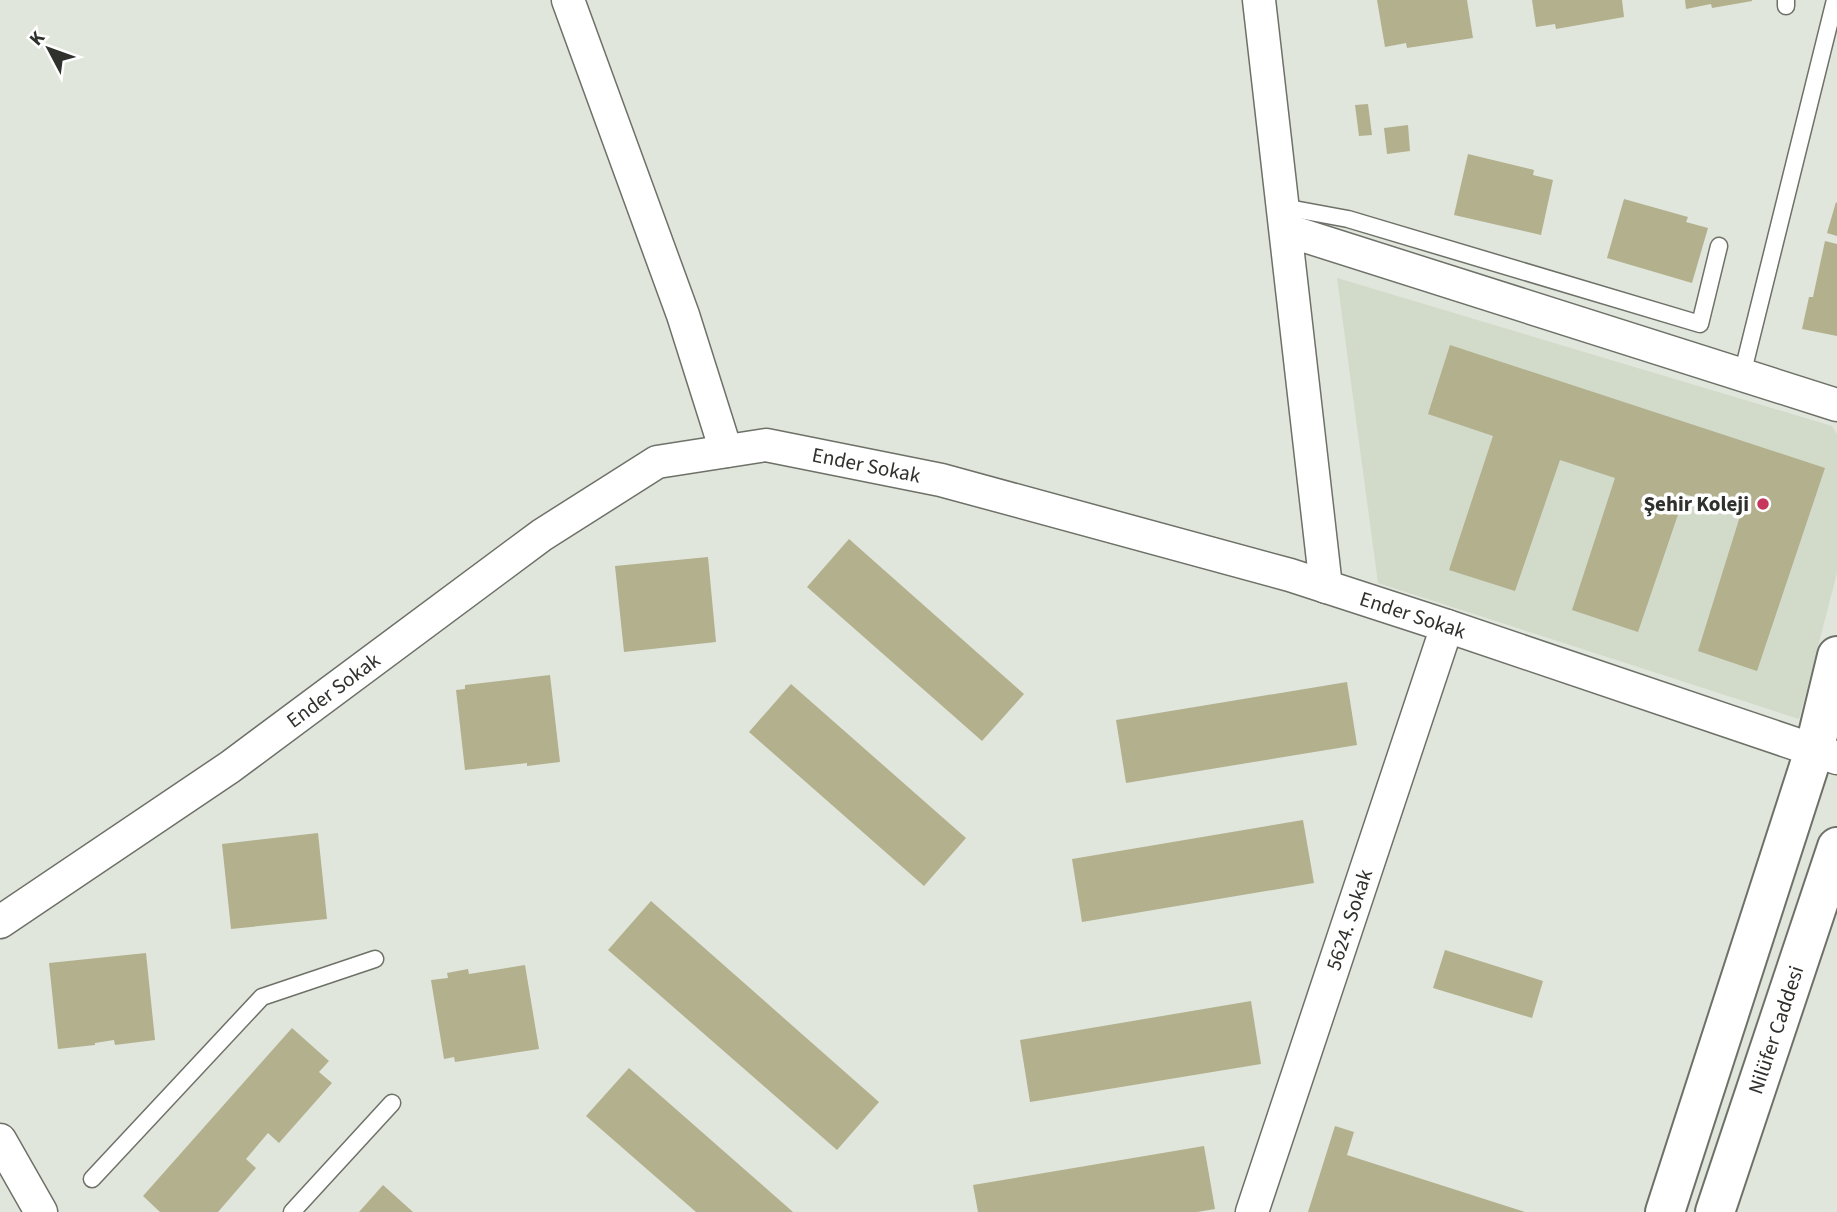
<svg xmlns="http://www.w3.org/2000/svg" width="1837" height="1212" font-family="'Source Sans 3',sans-serif">
	<style>
		.built { fill: #d2dac9 }
		.building { fill: #b2b08d }
		.lines { fill: none; stroke-linecap: round; stroke-linejoin: round }
		.service-casing { stroke: #6d7168; stroke-width: 19 }
		.minor-casing { stroke: #6d7168; stroke-width: 35 }
		.tertiary-casing { stroke: #6d7168; stroke-width: 42 }
		.service { stroke: #fff; stroke-width: 16 }
		.minor { stroke: #fff; stroke-width: 32 }
		.tertiary { stroke: #fff; stroke-width: 38 }
		.poi-dot { fill: #c6375d; stroke: #fff; stroke-width: 2.5 }
		.labels { text-anchor: middle; stroke-width: 7; stroke-linejoin: round; paint-order: stroke }
		.street-label { font-size: 21px; fill: #2f312d; stroke: #fff }
		.poi-label { font-size: 21px; font-weight: bold; fill: #2f312d; stroke: #fff; text-anchor: end }
	</style>
	<rect width="100%" height="100%" fill="#e1e6dc"/>
	<path class="built" d="M 1337,278 L 1832,426 L 1837,434 L 1837,573 L 1799,719 L 1378,583 Z"/>
	<path class="building" d="M 1377,0 L 1467,0 L 1473,38 L 1407,48 L 1406,43 L 1385,47 Z
		M 1532,0 L 1622,0 L 1624,17 L 1556,29 L 1555,24 L 1536,27 Z
		M 1685,0 L 1752,0 L 1752,1 L 1712,8 L 1711,4 L 1686,9 Z
		M 1368,104 L 1372,135 L 1359,136 L 1355,105 Z
		M 1408,125 L 1410,151 L 1387,154 L 1384,128 Z
		M 1468,154 L 1534,170 L 1533,175 L 1553,180 L 1541,235 L 1454,215 Z
		M 1624,199 L 1688,217 L 1686,222 L 1708,228 L 1692,283 L 1607,258 Z
		M 1836,202 L 1837,203 L 1837,236 L 1827,233 Z
		M 1825,241 L 1837,244 L 1837,336 L 1802,329 L 1809,297 L 1813,297 Z
		M 1450,345 L 1825,468 L 1757,671 L 1698,651 L 1741,513 L 1685,494 L 1638,632 L 1572,610 L 1615,478 L 1560,460 L 1515,591 L 1449,570 L 1493,436 L 1428,414 Z
		M 849,539 L 1024,694 L 982,741 L 807,587 Z
		M 708,557 L 716,642 L 624,652 L 615,566 Z
		M 550,675 L 560,762 L 527,766 L 527,763 L 465,770 L 456,690 L 465,689 L 465,685 Z
		M 1347,682 L 1357,745 L 1126,783 L 1116,720 Z
		M 791,684 L 966,838 L 924,886 L 749,732 Z
		M 1303,820 L 1314,883 L 1082,922 L 1072,859 Z
		M 318,833 L 327,919 L 231,929 L 222,844 Z
		M 651,901 L 879,1102 L 837,1150 L 608,950 Z
		M 1445,950 L 1543,981 L 1532,1018 L 1433,988 Z
		M 146,953 L 155,1040 L 115,1045 L 114,1040 L 95,1043 L 95,1045 L 58,1049 L 49,963 Z
		M 525,965 L 539,1049 L 455,1062 L 454,1057 L 444,1059 L 431,980 L 448,978 L 447,973 L 468,969 L 469,974 Z
		M 1251,1001 L 1261,1064 L 1030,1102 L 1020,1040 Z
		M 292,1028 L 329,1061 L 319,1072 L 332,1083 L 279,1143 L 268,1133 L 246,1159 L 256,1168 L 218,1212 L 160,1212 L 143,1196 Z
		M 629,1068 L 793,1212 L 696,1212 L 586,1116 Z
		M 1335,1126 L 1354,1132 L 1347,1155 L 1525,1212 L 1308,1212 Z
		M 1204,1146 L 1215,1209 L 1197,1212 L 978,1212 L 973,1185 Z
		M 383,1185 L 413,1212 L 359,1212 Z"/>
	<g class="lines">
		<defs>
			<path id="service" d="M 1786,0 L 1786,6
				M 1283,207 L 1348,219 L 1700,324 L 1719,246
				M 1742,375 L 1835,0
				M 92,1179 L 262,997 L 375,959
				M 292,1212 L 392,1103"/>
			<g id="minor">
				<path d="M 568,0 L 683,315 L 726,451"/>
				<path d="M 1259,0 L 1326,587"/>
				<path d="M 1286,230 L 1837,405"/>
				<path id="s1" d="M 0,922 L 230,767 L 542,535 L 657,462 L 766,445 L 941,480 L 1290,575 L 1447,626 L 1837,758"/>
				<path d="M 0,1140 L 41,1212"/>
				<path id="s2" d="M 1252,1212 L 1447,626"/>
			</g>
			<g id="tertiary">
				<path d="M 1665,1212 L 1814,751 L 1837,656"/>
				<path id="s3" d="M 1715,1212 L 1837,847"/>
			</g>
		</defs>
		<use href="#service" class="service-casing"/>
		<use href="#minor" class="minor-casing"/>
		<use href="#tertiary" class="tertiary-casing"/>
		<use href="#service" class="service"/>
		<use href="#minor" class="minor"/>
		<use href="#tertiary" class="tertiary"/>
	</g>
	<circle class="poi-dot" cx="1763" cy="504" r="7"/>
	<g class="labels">
		<g class="street-label">
			<text dy="7" stroke="none"><textPath href="#s1" startOffset="1015">Ender Sokak</textPath></text>
			<text dy="7" stroke="none"><textPath href="#s1" startOffset="1582">Ender Sokak</textPath></text>
			<text dy="7" stroke="none"><textPath href="#s1" startOffset="406">Ender Sokak</textPath></text>
			<text dy="7" stroke="none"><textPath href="#s2" startOffset="308">5624. Sokak</textPath></text>
			<text dy="7" stroke="none"><textPath href="#s3" startOffset="192">Nilüfer Caddesi</textPath></text>
		</g>
		<g class="poi-label">
			<text x="1749" y="511">Şehir Koleji</text>
		</g>
	</g>
	<g transform="translate(49 49) rotate(311)" stroke="#ffffff" stroke-width="5" paint-order="stroke">
	<path d="M0-5L12 26L0 18L-12 26Z" fill="#2f312d"/>
	<text y="-10" font-size="19" font-weight="bold" text-anchor="middle" fill="#2f312d">K</text>
	</g>
</svg>
